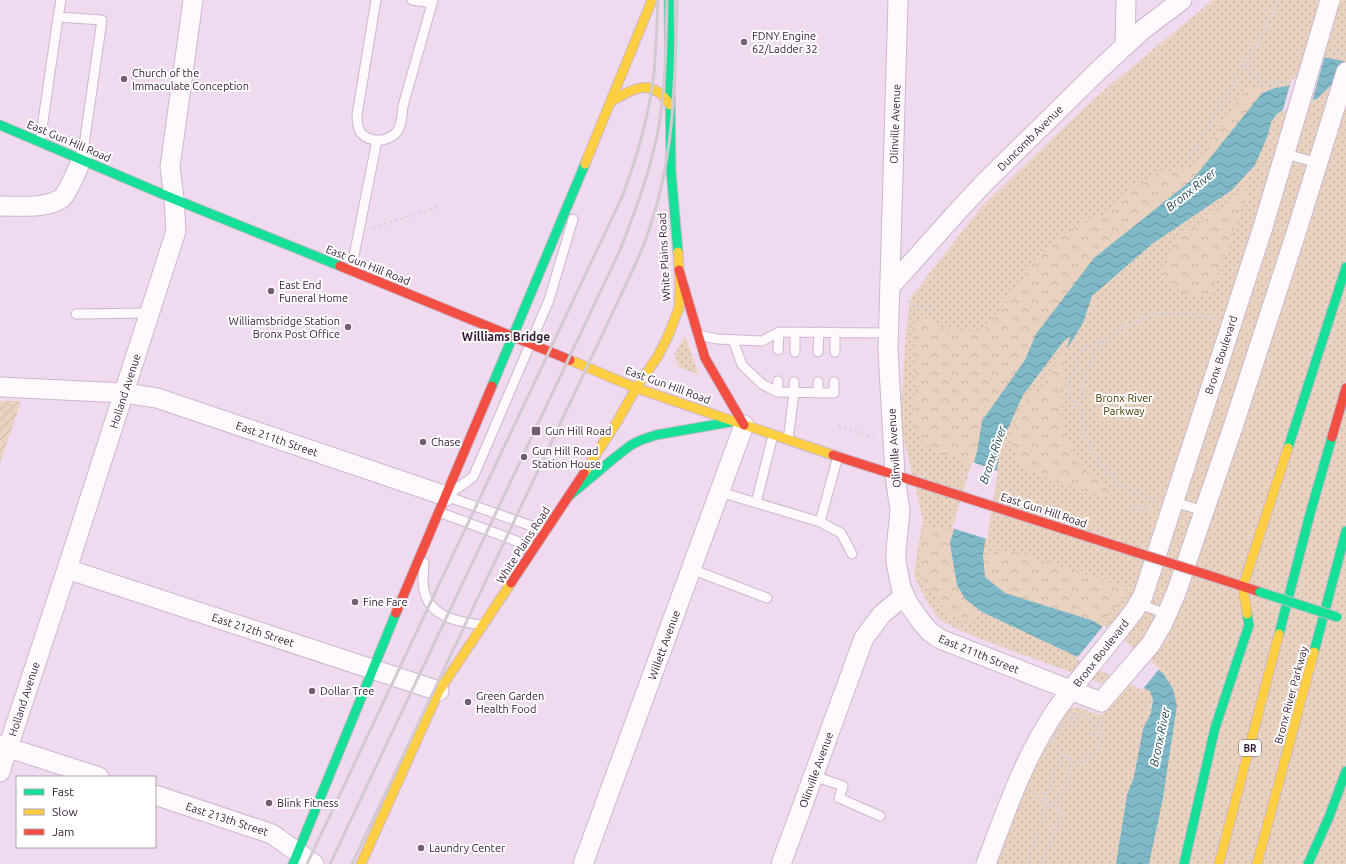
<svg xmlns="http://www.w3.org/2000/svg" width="1346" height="864" font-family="Ubuntu,sans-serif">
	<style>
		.grass { fill: url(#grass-dots) }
		.forest { fill: url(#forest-crowns) }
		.garden { fill: url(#garden-furrows) }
		.water { fill: url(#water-waves) }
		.pier { fill: #f0daef }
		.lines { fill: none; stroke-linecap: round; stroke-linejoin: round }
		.lane-casing { stroke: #ccb7cc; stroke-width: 11 }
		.street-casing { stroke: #ccb7cc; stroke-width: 21 }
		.fast-casing { stroke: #ccb7cc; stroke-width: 11 }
		.slow-casing { stroke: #ccb7cc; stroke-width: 11 }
		.jam-casing { stroke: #ccb7cc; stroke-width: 11 }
		.path { stroke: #d9d2d8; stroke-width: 2.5; stroke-dasharray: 3 3; stroke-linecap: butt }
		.lane { stroke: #fdf9fd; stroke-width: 9 }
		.street { stroke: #fdf9fd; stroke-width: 19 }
		.fast { stroke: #16e098; stroke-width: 9 }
		.slow { stroke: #ffcf43; stroke-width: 9 }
		.jam { stroke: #f24e42; stroke-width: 9 }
		.rail { stroke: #d1cad0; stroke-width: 3 }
		.street-bridge-casing { stroke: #ccb7cc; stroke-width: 21; stroke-linecap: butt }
		.fast-bridge-casing { stroke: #c8bbc8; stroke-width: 11; stroke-linecap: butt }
		.jam-bridge-casing { stroke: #c8bbc8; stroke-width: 11; stroke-linecap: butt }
		.street-bridge { stroke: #fdf9fd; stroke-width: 19 }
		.fast-bridge { stroke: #16e098; stroke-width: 9 }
		.jam-bridge { stroke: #f24e42; stroke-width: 9 }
		.poi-dot { fill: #745d74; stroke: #fff; stroke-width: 1.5 }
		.labels { text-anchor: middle; stroke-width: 4; stroke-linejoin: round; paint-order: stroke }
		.shield { fill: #fff; stroke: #705f70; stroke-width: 1 }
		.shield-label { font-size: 10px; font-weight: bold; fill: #321a32 }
		.poi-label { font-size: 11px; fill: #321a32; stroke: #fff; text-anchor: start }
		.street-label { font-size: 11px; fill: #321a32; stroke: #fff }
		.park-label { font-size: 11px; fill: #473400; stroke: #fff }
		.water-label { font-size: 12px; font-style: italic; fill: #1e474d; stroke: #fff }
		.neighbourhood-label { font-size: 12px; font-weight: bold; fill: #321a32; stroke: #fff }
	</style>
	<defs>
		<pattern id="grass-dots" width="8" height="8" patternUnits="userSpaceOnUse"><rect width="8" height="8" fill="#e9d2bf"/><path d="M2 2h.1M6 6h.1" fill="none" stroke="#c8b4a5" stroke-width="1.8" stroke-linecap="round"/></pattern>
		<pattern id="forest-crowns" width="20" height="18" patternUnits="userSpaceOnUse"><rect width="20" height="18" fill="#e9d2bf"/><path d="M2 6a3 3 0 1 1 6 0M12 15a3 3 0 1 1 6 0" fill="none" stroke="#c8b4a5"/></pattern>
		<pattern id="garden-furrows" width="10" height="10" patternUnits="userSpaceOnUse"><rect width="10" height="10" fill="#e9d2bf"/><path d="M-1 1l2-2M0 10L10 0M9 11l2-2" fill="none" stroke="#c8b4a5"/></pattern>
		<pattern id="water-waves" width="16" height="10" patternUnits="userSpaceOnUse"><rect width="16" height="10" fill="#7fb8c7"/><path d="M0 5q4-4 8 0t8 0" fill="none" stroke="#6995a2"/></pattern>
	</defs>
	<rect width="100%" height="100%" fill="#f0daef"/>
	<path class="grass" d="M 1213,0 L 1346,0 L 1346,864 L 997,864 C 1013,817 1029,766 1058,725 C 1061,720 1064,713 1069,710 C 1078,702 1091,714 1100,715 L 1105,712 L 1122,691 L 978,638 L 955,628 L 939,619 L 927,602 L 914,576 L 918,545 L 923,520 L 900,423 L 907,321 L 911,297 L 983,205 L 1096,97 Z
		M 685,336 L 699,375 L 679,367 L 674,355 Z"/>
	<path class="forest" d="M 1256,88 L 1270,90 L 1262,93 L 1193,179 L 1094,258 L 1036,334 L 1025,360 L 982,421 L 977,452 L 973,465 L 958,458 L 959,455 L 952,453 L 950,456 L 927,448 L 919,437 L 914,424 L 912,411 L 915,398 L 916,320 L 922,316 L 939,326 L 964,333 L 984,330 L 1019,285 L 1040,254 L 1076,226 L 1104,215 L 1140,184 L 1160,172 L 1192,168 L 1202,159 L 1238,99 L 1248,90 Z
		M 1248,189 L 1249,196 L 1238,216 L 1230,242 L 1212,291 L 1204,297 L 1182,293 L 1162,274 L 1176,238 L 1221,209 L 1238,194 Z
		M 1062,353 L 1065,355 L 1065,370 L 1061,389 L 1059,414 L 1068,440 L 1084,470 L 1107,486 L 1113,494 L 1101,495 L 1054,480 L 1021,466 L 1014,452 L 1012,432 L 1024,402 L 1031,395 L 1044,386 Z
		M 937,528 L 951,532 L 952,536 L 950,543 L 957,585 L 965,599 L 972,604 L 974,615 C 958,639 926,585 921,571 C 919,564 920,537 925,532 C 928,528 932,529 937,528 Z
		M 997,550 L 1011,551 L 1124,586 L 1123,598 L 1100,625 L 1094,621 L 1005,593 L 984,577 C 983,563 987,560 997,550 Z"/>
	<path class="garden" d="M 0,401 L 21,401 L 0,463 Z"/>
	<path class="water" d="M 1323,57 L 1344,61 L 1346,83 L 1332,84 L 1317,99 L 1287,107 L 1277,114 L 1271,122 L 1268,135 L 1255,165 L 1232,190 L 1152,244 L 1092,296 L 1083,323 L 1067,349 L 1070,336 L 1063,342 L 1023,395 L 1001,444 L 983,555 L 985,577 L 1005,593 L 1094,621 L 1100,625 L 1163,673 L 1173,689 L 1177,705 L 1163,798 L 1149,864 L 1116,864 L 1127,795 L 1134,777 L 1143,729 L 1151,713 L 1153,700 L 1150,691 L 982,612 L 965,599 L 957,585 L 950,543 L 977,452 L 982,421 L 1025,360 L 1036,334 L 1094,258 L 1193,179 L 1262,93 L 1275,88 L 1288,86 Z"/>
	<path class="pier" d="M 1322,55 L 1325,55 L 1312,102 L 1288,109 L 1282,113 L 1291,81 Z
		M 972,462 L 998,471 L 987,539 L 952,528 Z
		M 1104,625 L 1160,668 L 1142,690 L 1076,659 Z"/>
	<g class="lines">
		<defs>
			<path id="lane" d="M 376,0 L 357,115 C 357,120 357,128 361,133 C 370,143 387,142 396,133 C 402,127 402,114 403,106 L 433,0
				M 412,0 L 432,3
				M 58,17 L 61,0
				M 40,142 L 58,17 L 102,20 L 82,159
				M 1286,154 L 1318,163
				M 351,271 L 377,140
				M 76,314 L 150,313
				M 699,335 L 717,339 L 762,341 L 779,332 L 888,333
				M 733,340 L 742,365 L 762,384 L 777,392 L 834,393 L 834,382
				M 778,350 L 779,332
				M 795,352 L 795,332
				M 818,352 L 819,332
				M 835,352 L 835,332
				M 777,392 L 778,381
				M 818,393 L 818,382
				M 788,440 L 794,393 L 794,382
				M 452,492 L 473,477 L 481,459 L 549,300 L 573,219
				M 720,492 L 820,522 L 838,456
				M 446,496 L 546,531
				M 1174,502 L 1204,511
				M 756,503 L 773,435
				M 439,512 L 535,548
				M 820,522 L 841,533 L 852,554
				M 424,563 C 424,570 423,576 423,582 C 424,616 456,622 483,625
				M 691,569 L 767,598
				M 1139,604 L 1167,614
				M 814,776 L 843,786 L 839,798 L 880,816"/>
			<path id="street" d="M 898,0 L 888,350 L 895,475 L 900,511 L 896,550 L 896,562 L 901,587 L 908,603 L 922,623 L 929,631 L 940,639 L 1101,702 L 1151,644 L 1163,623 L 1176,593 L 1233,427 L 1297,230 L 1346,72
				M 1125,45 L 1126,0
				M 0,206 C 18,206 47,209 62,198 C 68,193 78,168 82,159
				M 890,287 L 958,211 L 984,183 L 1100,69 L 1141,31 L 1182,0
				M 0,387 L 124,393 L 157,398 L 446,496
				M 67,569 L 439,691
				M 0,745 L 99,777
				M 0,772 L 67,569 L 176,231 L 174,199 L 170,167 L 193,0
				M 155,795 L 272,834 L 314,864
				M 583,864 L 744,425
				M 781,864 L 864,638 L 882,614 L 904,596
				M 986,864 C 1006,811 1024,757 1057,709 C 1081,675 1109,644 1134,611 L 1143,596 L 1263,227 L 1300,102"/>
			<path id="fast" d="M 669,0 L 671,171 L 678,252
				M 0,125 L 174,199 L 340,266
				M 492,386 L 585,164
				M 1288,448 L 1346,267
				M 569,496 L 613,459 L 631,445 L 641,440 L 656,435 L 730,422
				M 1279,634 L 1310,514 L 1332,437
				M 1314,652 L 1346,531
				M 293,864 L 396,613
				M 1184,864 L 1215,728 L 1249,625 L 1247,614
				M 1308,864 L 1329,817 L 1346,771"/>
			<path id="slow" d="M 612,101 C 636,87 652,78 670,105
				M 585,164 L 652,0
				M 570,360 L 636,388 L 833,455
				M 584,473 L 617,422 L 636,388 L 658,356 L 668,336 L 679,308 L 680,284 L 678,252
				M 1247,614 L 1243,586 L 1288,448
				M 361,864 L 439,691 L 511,583
				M 1219,864 L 1279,634
				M 1257,864 L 1314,652"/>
			<path id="jam" d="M 340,266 L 570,360
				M 679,270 L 705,358 L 744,425
				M 1332,437 L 1346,388
				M 833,455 L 1132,551
				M 1214,577 L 1260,592
				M 511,583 L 584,473
				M 396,613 L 492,386"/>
		</defs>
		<use href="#lane" class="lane-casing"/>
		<use href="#street" class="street-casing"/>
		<use href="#fast" class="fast-casing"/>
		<use href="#slow" class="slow-casing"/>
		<use href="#jam" class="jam-casing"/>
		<path class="path" d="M 1333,51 L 1346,54
			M 1244,64 C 1257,81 1267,90 1288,80
			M 1190,157 L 1261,36 L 1278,0
			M 372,228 L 438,207
			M 907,301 L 920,308 L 935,308
			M 1079,405 L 1072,401 C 1071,398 1070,395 1070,392 C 1069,380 1077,356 1086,347 C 1089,344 1099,343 1104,341
			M 838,426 L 873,437
			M 1157,500 L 1123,487 L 1100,465 L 1085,437 L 1079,405 L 1084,374 L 1100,345 L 1104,341 L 1121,329 L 1150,315 L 1182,312 L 1215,319
			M 1132,504 L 1151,510
			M 1130,509 L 1143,513
			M 1079,714 C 1118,724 1097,772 1069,759 C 1059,755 1055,748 1053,738 C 1061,727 1064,716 1079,714 Z
			M 1072,717 L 1075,726
			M 1098,726 L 1104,720
			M 1088,734 L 1100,733
			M 1068,759 L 1074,748
			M 1033,791 L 1048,806 L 1062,812 L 1043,864
			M 1048,806 L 1046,795 L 1059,763 L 1064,758
			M 1027,864 L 1048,806 L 1059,800 L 1072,768 L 1071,761"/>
		<use href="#lane" class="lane"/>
		<use href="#street" class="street"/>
		<use href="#fast" class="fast"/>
		<use href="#slow" class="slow"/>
		<use href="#jam" class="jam"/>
		<path class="rail" d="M 307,864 L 622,197 C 637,158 649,116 654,73 C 656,49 657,24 658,0
			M 330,864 L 620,250 C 635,212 650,172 658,131 C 666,88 666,43 667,0
			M 352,864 L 629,278 C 637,261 644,245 650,227 C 675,154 675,76 677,0"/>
		<defs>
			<path id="street-bridge" d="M 1300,102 L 1330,0"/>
			<path id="fast-bridge" d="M 1260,592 L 1337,617"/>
			<path id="jam-bridge" d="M 1132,551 L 1214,577"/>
		</defs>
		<use href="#street-bridge" class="street-bridge-casing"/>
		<use href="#fast-bridge" class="fast-bridge-casing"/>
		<use href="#jam-bridge" class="jam-bridge-casing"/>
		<use href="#street-bridge" class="street-bridge"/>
		<use href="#fast-bridge" class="fast-bridge"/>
		<use href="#jam-bridge" class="jam-bridge"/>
	</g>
	<g class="poi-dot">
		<circle cx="744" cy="42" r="4"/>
		<circle cx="124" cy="79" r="4"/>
		<circle cx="271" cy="291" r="4"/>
		<circle cx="348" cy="327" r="4"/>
		<rect x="531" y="426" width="10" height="10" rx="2"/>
		<circle cx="423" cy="442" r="4"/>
		<circle cx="524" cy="457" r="4"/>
		<circle cx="355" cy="602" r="4"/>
		<circle cx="312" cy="691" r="4"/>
		<circle cx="468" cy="702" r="4"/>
		<circle cx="269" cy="803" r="4"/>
		<circle cx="421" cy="848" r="4"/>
	</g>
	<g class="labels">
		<rect class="shield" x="1239" y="740" width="22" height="16" rx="3"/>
		<g class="shield-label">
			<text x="1250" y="752">BR</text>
		</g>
		<g class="poi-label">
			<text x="752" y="40">FDNY Engine<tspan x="752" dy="13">62/Ladder 32</tspan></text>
			<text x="132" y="77">Church of the<tspan x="132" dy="13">Immaculate Conception</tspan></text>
			<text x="279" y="289">East End<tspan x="279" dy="13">Funeral Home</tspan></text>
			<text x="340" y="325" text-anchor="end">Williamsbridge Station<tspan x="340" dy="13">Bronx Post Office</tspan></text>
			<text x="545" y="435">Gun Hill Road</text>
			<text x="431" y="446">Chase</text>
			<text x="532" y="455">Gun Hill Road<tspan x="532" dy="13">Station House</tspan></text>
			<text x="363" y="606">Fine Fare</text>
			<text x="320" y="695">Dollar Tree</text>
			<text x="476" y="700">Green Garden<tspan x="476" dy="13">Health Food</tspan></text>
			<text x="277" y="807">Blink Fitness</text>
			<text x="429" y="852">Laundry Center</text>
		</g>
		<g class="street-label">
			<text transform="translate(895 124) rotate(-88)" y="4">Olinville Avenue</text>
			<text transform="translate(1030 138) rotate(-45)" y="4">Duncomb Avenue</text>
			<text transform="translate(69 141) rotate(23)" y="4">East Gun Hill Road</text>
			<text transform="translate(664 257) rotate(-93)" y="4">White Plains Road</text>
			<text transform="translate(368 265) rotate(22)" y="4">East Gun Hill Road</text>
			<text transform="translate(1221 355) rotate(-72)" y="4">Bronx Boulevard</text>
			<text transform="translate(668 385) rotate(20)" y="4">East Gun Hill Road</text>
			<text transform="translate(125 391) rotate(-72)" y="4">Holland Avenue</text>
			<text transform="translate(277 439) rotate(19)" y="4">East 211th Street</text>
			<text transform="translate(894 448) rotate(-94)" y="4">Olinville Avenue</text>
			<text transform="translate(1044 510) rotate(18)" y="4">East Gun Hill Road</text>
			<text transform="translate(523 545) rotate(-57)" y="4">White Plains Road</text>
			<text transform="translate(253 630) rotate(18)" y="4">East 212th Street</text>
			<text transform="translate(664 645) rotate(-70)" y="4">Willett Avenue</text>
			<text transform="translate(1101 653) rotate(-52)" y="4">Bronx Boulevard</text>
			<text transform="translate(979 654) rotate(22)" y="4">East 211th Street</text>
			<text transform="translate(1291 695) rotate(-75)" y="4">Bronx River Parkway</text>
			<text transform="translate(24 699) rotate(-72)" y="4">Holland Avenue</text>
			<text transform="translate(816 770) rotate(-70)" y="4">Olinville Avenue</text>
			<text transform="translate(227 819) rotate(18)" y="4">East 213th Street</text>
		</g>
		<g class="park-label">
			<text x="1124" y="402">Bronx River<tspan x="1124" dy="13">Parkway</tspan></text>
		</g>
		<g class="water-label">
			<text transform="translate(1191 190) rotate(-39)" y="4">Bronx River</text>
			<text transform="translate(993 455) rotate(-71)" y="4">Bronx River</text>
			<text transform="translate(1160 737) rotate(-78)" y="4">Bronx River</text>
		</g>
		<g class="neighbourhood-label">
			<text x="506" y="341">Williams Bridge</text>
		</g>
	</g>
	<rect x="16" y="776" width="140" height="72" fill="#ffffff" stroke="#ada3ad"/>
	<rect x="24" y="789" width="20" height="6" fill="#16e098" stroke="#ada3ad"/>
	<text x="52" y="796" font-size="12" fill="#321a32">Fast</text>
	<rect x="24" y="809" width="20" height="6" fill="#ffcf43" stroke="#ada3ad"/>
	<text x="52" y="816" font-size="12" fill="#321a32">Slow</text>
	<rect x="24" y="829" width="20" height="6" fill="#f24e42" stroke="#ada3ad"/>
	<text x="52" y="836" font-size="12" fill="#321a32">Jam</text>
</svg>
